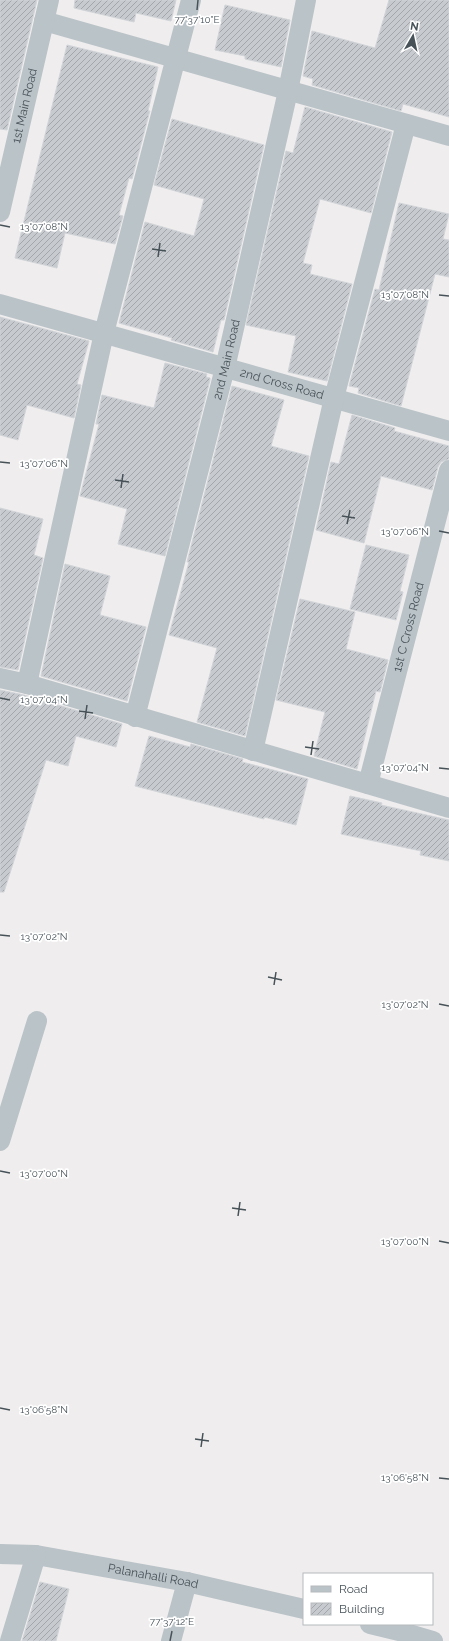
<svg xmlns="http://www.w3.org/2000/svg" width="449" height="1641" font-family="Raleway,sans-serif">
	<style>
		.building { fill: url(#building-hatch); stroke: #d1d4d8 }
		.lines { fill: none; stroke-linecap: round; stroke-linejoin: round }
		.street { stroke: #bac3c8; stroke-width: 20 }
		.ticks { fill: none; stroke: #475258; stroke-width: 1.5 }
		.labels { text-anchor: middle; stroke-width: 3.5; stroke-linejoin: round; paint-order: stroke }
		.street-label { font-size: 12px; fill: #475258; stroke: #fff }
		.ticks-label { font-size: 10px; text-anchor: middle; fill: #475258; stroke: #fff; stroke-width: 3.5; stroke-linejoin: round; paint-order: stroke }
	</style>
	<defs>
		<pattern id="building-hatch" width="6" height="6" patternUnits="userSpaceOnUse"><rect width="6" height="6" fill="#c7cbcf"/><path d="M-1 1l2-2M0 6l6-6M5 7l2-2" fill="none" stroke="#a3a7ab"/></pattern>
	</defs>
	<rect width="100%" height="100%" fill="#efeded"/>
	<path class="building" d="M 0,0 L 37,0 L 7,130 L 0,129 Z
		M 75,0 L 176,0 L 171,21 L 136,13 L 134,22 L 74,8 Z
		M 389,0 L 449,0 L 449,117 L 403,104 L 401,111 L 312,85 L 313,79 L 303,76 L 312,31 L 375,48 Z
		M 225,5 L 290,20 L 281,67 L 245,59 L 245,56 L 215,50 Z
		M 67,45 L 158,67 L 148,111 L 150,111 L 149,114 L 132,179 L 129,178 L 119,215 L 123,216 L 115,244 L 65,233 L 57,268 L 15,258 Z
		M 305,107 L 392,132 L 371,213 L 320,199 L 303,263 L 312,265 L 310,274 L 352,284 L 327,381 L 288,372 L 296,336 L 246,325 L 286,151 L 293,153 Z
		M 172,119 L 264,145 L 224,320 L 221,320 L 213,352 L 171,340 L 172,338 L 119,323 L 145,222 L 194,236 L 204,199 L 154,185 Z
		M 399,203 L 449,214 L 443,239 L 449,240 L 449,277 L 435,274 L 401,406 L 358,393 L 359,388 L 349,386 L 375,289 L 379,290 Z
		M 0,317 L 89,341 L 77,384 L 81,385 L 74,418 L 27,405 L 18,440 L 0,435 Z
		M 165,363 L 207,374 L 206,377 L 210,378 L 210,380 L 165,556 L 118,544 L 127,509 L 80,496 L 99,424 L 96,424 L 102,395 L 154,408 Z
		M 232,386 L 284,400 L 271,446 L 309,456 L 245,736 L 197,722 L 217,648 L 169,635 L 189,562 L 187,562 Z
		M 352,415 L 395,428 L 394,431 L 449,446 L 449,459 L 441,462 L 438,467 L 432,490 L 381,476 L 364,543 L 316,530 L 331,462 L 339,464 Z
		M 0,508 L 43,519 L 34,555 L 43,558 L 18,670 L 0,667 Z
		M 366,545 L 409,555 L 400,591 L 403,592 L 396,620 L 350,609 Z
		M 65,564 L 110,576 L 100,615 L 146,627 L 127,701 L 41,676 Z
		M 300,599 L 355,612 L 346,649 L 388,660 L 380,692 L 376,691 L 357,769 L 314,756 L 325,712 L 276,700 Z
		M 0,690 L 24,695 L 122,724 L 116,747 L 76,736 L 68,766 L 46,760 L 4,892 L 0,892 Z
		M 149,736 L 190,747 L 191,744 L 243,759 L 242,762 L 308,779 L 296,825 L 264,817 L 264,819 L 135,786 Z
		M 350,796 L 382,803 L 381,805 L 449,820 L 449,861 L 420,855 L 421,851 L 341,834 Z
		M 40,1582 L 69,1589 L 56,1641 L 22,1641 Z"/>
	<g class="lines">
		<g class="street">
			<path d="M 44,21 L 449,136"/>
			<path id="s1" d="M 0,212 L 49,0"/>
			<path id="s2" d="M 0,304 L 449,431"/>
			<path d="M 0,678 L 27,684 L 104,333 L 191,0"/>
			<path d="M 27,684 L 449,808"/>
			<path id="s3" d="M 135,717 L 225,368 L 288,91 L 306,0"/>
			<path d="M 253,751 L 334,398 L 406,124"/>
			<path id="s4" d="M 368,784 L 449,470"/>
			<path d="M 0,1141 L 37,1021"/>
			<path id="s5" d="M 0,1554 L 36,1555 L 187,1582 L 304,1609"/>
			<path d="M 370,1624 L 399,1631 L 433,1641"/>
			<path d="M 10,1641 L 36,1555"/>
			<path d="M 171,1641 L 187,1582"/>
		</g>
	</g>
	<path class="ticks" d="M 197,10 L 198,0M 0,225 L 10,227M 152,249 L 166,251M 158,257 L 160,243M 439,295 L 449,296M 0,462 L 10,463M 115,480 L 129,482M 121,488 L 123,474M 342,516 L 355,518M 347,524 L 350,510M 439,531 L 449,533M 0,698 L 10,700M 79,711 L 93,713M 85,719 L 87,705M 305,747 L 319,749M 311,755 L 313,741M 439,768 L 449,769M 0,935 L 10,936M 268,977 L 282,980M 274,985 L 276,972M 439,1004 L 449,1006M 0,1171 L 10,1173M 232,1208 L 246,1210M 238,1216 L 240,1202M 439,1241 L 449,1243M 0,1408 L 10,1410M 195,1439 L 209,1441M 201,1447 L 203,1433M 439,1478 L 449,1479M 170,1641 L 172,1631"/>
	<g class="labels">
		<g class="street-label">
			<text dy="4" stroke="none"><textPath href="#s1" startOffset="109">1st Main Road</textPath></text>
			<text dy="4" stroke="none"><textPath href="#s3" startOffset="369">2nd Main Road</textPath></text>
			<text dy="4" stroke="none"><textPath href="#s2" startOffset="293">2nd Cross Road</textPath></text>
			<text dy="4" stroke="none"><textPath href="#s4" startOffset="162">1st C Cross Road</textPath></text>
			<text dy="4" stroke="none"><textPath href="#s5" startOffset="155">Palanahalli Road</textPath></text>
		</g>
	</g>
	<g class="ticks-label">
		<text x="197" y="23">77°37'10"E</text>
		<text x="44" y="230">13°07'08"N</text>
		<text x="405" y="298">13°07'08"N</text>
		<text x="44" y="467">13°07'06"N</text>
		<text x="405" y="535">13°07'06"N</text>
		<text x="44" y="703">13°07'04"N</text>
		<text x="405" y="771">13°07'04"N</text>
		<text x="44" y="940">13°07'02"N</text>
		<text x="405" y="1008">13°07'02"N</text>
		<text x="44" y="1177">13°07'00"N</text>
		<text x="405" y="1245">13°07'00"N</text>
		<text x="44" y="1413">13°06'58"N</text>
		<text x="405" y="1481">13°06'58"N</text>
		<text x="172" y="1625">77°37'12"E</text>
	</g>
	<rect x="303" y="1573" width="130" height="52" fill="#ffffff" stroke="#b5babc"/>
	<rect x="311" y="1586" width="20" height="6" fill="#bac3c8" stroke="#b5babc"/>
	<text x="339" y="1593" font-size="12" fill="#475258">Road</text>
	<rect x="311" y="1603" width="20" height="12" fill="url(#building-hatch)" stroke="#b5babc"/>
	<text x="339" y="1613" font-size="12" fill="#475258">Building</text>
	<g transform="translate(413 36) rotate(9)" stroke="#ffffff" stroke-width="3" paint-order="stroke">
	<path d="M0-3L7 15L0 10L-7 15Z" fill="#475258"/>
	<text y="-6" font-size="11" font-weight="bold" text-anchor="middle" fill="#475258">N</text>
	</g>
</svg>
